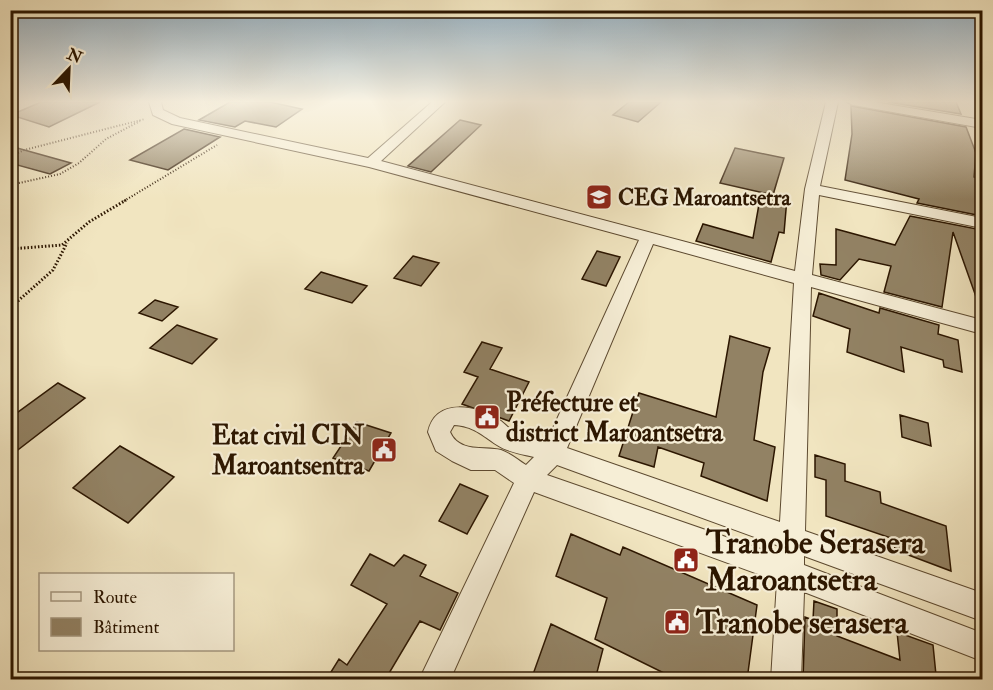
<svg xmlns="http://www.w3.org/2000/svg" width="993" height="690" font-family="'IM FELL Double Pica',serif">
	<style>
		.building { fill: #928264; stroke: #2c1600; stroke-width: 1.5 }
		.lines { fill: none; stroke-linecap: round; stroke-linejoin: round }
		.minor-casing { stroke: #5d4a30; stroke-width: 2 }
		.path-far1 { stroke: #2c1600; stroke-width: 2; stroke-dasharray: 1 2; stroke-linecap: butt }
		.path { stroke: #2c1600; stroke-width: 3; stroke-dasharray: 1.5 2; stroke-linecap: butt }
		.minor { fill: #f6eed6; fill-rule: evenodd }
		.labels { text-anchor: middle; stroke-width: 4.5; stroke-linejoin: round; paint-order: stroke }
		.far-poi-label { font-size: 22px; font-weight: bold; fill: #2c1600; stroke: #f6eed6; text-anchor: start }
		.poi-label { font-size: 26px; font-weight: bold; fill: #2c1600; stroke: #f6eed6; text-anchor: start }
		.near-poi-label { font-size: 32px; font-weight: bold; fill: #2c1600; stroke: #f6eed6; text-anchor: start }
	</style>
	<rect width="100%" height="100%" fill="#f1e5c0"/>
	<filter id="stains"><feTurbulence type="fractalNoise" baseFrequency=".00333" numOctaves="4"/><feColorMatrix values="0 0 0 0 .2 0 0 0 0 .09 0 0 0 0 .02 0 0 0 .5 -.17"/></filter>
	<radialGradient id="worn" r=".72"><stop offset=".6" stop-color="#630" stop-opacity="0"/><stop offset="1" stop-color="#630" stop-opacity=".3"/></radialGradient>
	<path class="building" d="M 41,102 L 100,102 L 49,127 L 11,115 Z
		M 230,102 L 270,102 L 302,109 L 276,127 L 245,121 L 235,127 L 199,120 Z
		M 629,102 L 661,102 L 638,122 L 613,115 Z
		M 888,102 L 956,102 L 961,114 Z
		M 851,106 L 966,127 L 976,153 L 974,177 L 982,179 L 982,216 L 917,203 L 919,199 L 845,180 L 852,134 Z
		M 460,120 L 481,125 L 431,172 L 408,166 Z
		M 184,129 L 220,137 L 168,170 L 130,160 Z
		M 10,146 L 71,163 L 50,174 L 10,163 Z
		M 735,148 L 784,158 L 773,195 L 720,183 Z
		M 761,193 L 787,198 L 784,233 L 779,232 L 771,262 L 696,241 L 703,224 L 753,238 Z
		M 910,216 L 982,230 L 982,308 L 980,308 L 953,232 L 942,307 L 884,292 L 891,266 L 859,259 L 840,280 L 821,275 L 820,264 L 836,265 L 836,229 L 895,245 Z
		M 597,251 L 620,257 L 606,286 L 582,279 Z
		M 413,256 L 439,263 L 421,286 L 394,278 Z
		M 321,272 L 367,286 L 352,303 L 305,289 Z
		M 819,293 L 879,313 L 880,308 L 939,325 L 938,334 L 958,340 L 962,372 L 944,367 L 943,360 L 901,347 L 904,372 L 847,352 L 850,329 L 813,316 Z
		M 155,300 L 178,307 L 162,321 L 139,313 Z
		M 177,325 L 217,339 L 192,364 L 150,348 Z
		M 730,336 L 770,348 L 763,372 L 754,440 L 775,447 L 767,501 L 701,476 L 704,463 L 658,447 L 654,467 L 619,456 L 639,393 L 716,417 Z
		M 482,342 L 502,348 L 490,369 L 529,382 L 509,421 L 462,404 L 478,377 L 464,372 Z
		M 58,383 L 85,398 L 10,456 L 10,418 Z
		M 900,415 L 928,423 L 931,446 L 902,437 Z
		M 357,422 L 391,433 L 369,471 L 333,458 Z
		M 120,446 L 174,477 L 128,523 L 73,488 Z
		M 815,455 L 845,464 L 845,481 L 880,492 L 881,503 L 946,526 L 951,571 L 895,550 L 894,539 L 826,516 L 826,480 L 815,477 Z
		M 460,484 L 488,496 L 467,534 L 439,521 Z
		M 571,534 L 620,555 L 623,547 L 757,605 L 747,680 L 678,680 L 595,639 L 607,598 L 556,576 Z
		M 370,554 L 394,566 L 404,555 L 426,565 L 420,576 L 458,593 L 440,630 L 420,621 L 385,680 L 326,680 L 339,659 L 347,665 L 387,604 L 351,585 Z
		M 814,601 L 837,609 L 837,636 L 900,660 L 897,632 L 933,645 L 936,675 L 945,680 L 803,680 L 805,617 L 813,620 Z
		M 551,624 L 603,649 L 595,680 L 531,680 Z"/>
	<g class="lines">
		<defs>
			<path id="minor" d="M 149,102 L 161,102 L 163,110 L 180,118 L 368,158 L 432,102 L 445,102 L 381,161 L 795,271 L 805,189 L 826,102 L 838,102 L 820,186 L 982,218 L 982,228 L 819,195 L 812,275 L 982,320 L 982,334 L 811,287 L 805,531 L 982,593 L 982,621 L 804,556 L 804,565 L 982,633 L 982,661 L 804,592 L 801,680 L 771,680 L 777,581 L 534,492 L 450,680 L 419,680 L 514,483 L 495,470 L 471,470 L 452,461 L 436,451 L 428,432 C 436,396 478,406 501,421 C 506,425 510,430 516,432 C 526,436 537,438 547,441 L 639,240 L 369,167 L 172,124 L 153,115 ZM 653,244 L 794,283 L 780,522 L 567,448 ZM 454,425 C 473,426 482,435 497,445 C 507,452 522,454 534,457 L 526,465 C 518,460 510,453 501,450 C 484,446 459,453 450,432 ZM 557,465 L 779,546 L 778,555 L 547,475 Z
				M 847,102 L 874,102 L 982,120 L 982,128 L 853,105 Z"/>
		</defs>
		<use href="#minor" class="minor-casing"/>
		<path class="path-far1" d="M 10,157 L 24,150 L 145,119
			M 10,185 L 60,174 L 79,163 L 106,139 L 140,121
			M 124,201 L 217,145"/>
		<path class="path" d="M 10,249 L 62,245 L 89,222 L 126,200
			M 10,308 L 53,270 L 67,243"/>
		<use href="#minor" class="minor"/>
	</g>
	<linearGradient id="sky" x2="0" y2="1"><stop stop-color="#91acbe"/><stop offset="0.51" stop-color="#f9f3e3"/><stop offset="1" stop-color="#f9f3e3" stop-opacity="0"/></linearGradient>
	<rect width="993" height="199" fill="url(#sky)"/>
	<defs>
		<symbol id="school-square" viewBox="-11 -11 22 22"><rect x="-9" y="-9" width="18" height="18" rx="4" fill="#8f2418" stroke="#f6eed6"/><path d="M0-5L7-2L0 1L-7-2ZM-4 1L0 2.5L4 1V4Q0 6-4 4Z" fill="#fff"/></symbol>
		<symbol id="civic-square" viewBox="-11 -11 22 22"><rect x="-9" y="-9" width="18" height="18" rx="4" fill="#8f2418" stroke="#f6eed6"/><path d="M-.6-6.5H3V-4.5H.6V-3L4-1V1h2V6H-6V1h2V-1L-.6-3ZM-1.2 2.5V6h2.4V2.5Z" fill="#fff"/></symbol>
	</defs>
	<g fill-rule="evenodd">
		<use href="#school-square" x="584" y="182" width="30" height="30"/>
		<use href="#civic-square" x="472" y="402" width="30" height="30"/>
		<use href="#civic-square" x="369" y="435" width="30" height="30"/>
		<use href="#civic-square" x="671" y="545" width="30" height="30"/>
		<use href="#civic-square" x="662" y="607" width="30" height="30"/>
	</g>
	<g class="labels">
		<g class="far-poi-label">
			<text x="618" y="205">CEG Maroantsetra</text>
		</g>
		<g class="poi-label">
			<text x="506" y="411">Préfecture et<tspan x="506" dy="30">district Maroantsetra</tspan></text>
			<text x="364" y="444" text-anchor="end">Etat civil CIN<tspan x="364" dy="30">Maroantsentra</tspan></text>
		</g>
		<g class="near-poi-label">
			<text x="706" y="553">Tranobe Serasera<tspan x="706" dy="37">Maroantsetra</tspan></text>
			<text x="696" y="633">Tranobe serasera</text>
		</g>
	</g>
	<rect width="993" height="690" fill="none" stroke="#f1e5c0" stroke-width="36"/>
	<rect x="12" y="12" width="969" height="666" fill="none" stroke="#2c1600" stroke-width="3"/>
	<rect x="18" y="18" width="957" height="654" fill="none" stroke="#2c1600" stroke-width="1.5"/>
	<rect x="39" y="573" width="195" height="78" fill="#f6eed6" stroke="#a59880" stroke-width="1.5"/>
	<rect x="51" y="592" width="30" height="9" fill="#f6eed6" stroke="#a59880" stroke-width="1.5"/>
	<text x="93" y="603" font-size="18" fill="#2c1600">Route</text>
	<rect x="51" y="618" width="30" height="18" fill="#928264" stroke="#a59880" stroke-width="1.5"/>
	<text x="93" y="633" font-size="18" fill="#2c1600">Bâtiment</text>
	<g transform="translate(69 69) rotate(23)" stroke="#f6eed6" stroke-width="4.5" paint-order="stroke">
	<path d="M0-4.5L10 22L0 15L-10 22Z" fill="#2c1600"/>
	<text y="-9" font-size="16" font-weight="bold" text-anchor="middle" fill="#2c1600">N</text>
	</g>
	<rect width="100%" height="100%" filter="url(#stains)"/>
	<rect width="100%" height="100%" fill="url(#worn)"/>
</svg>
